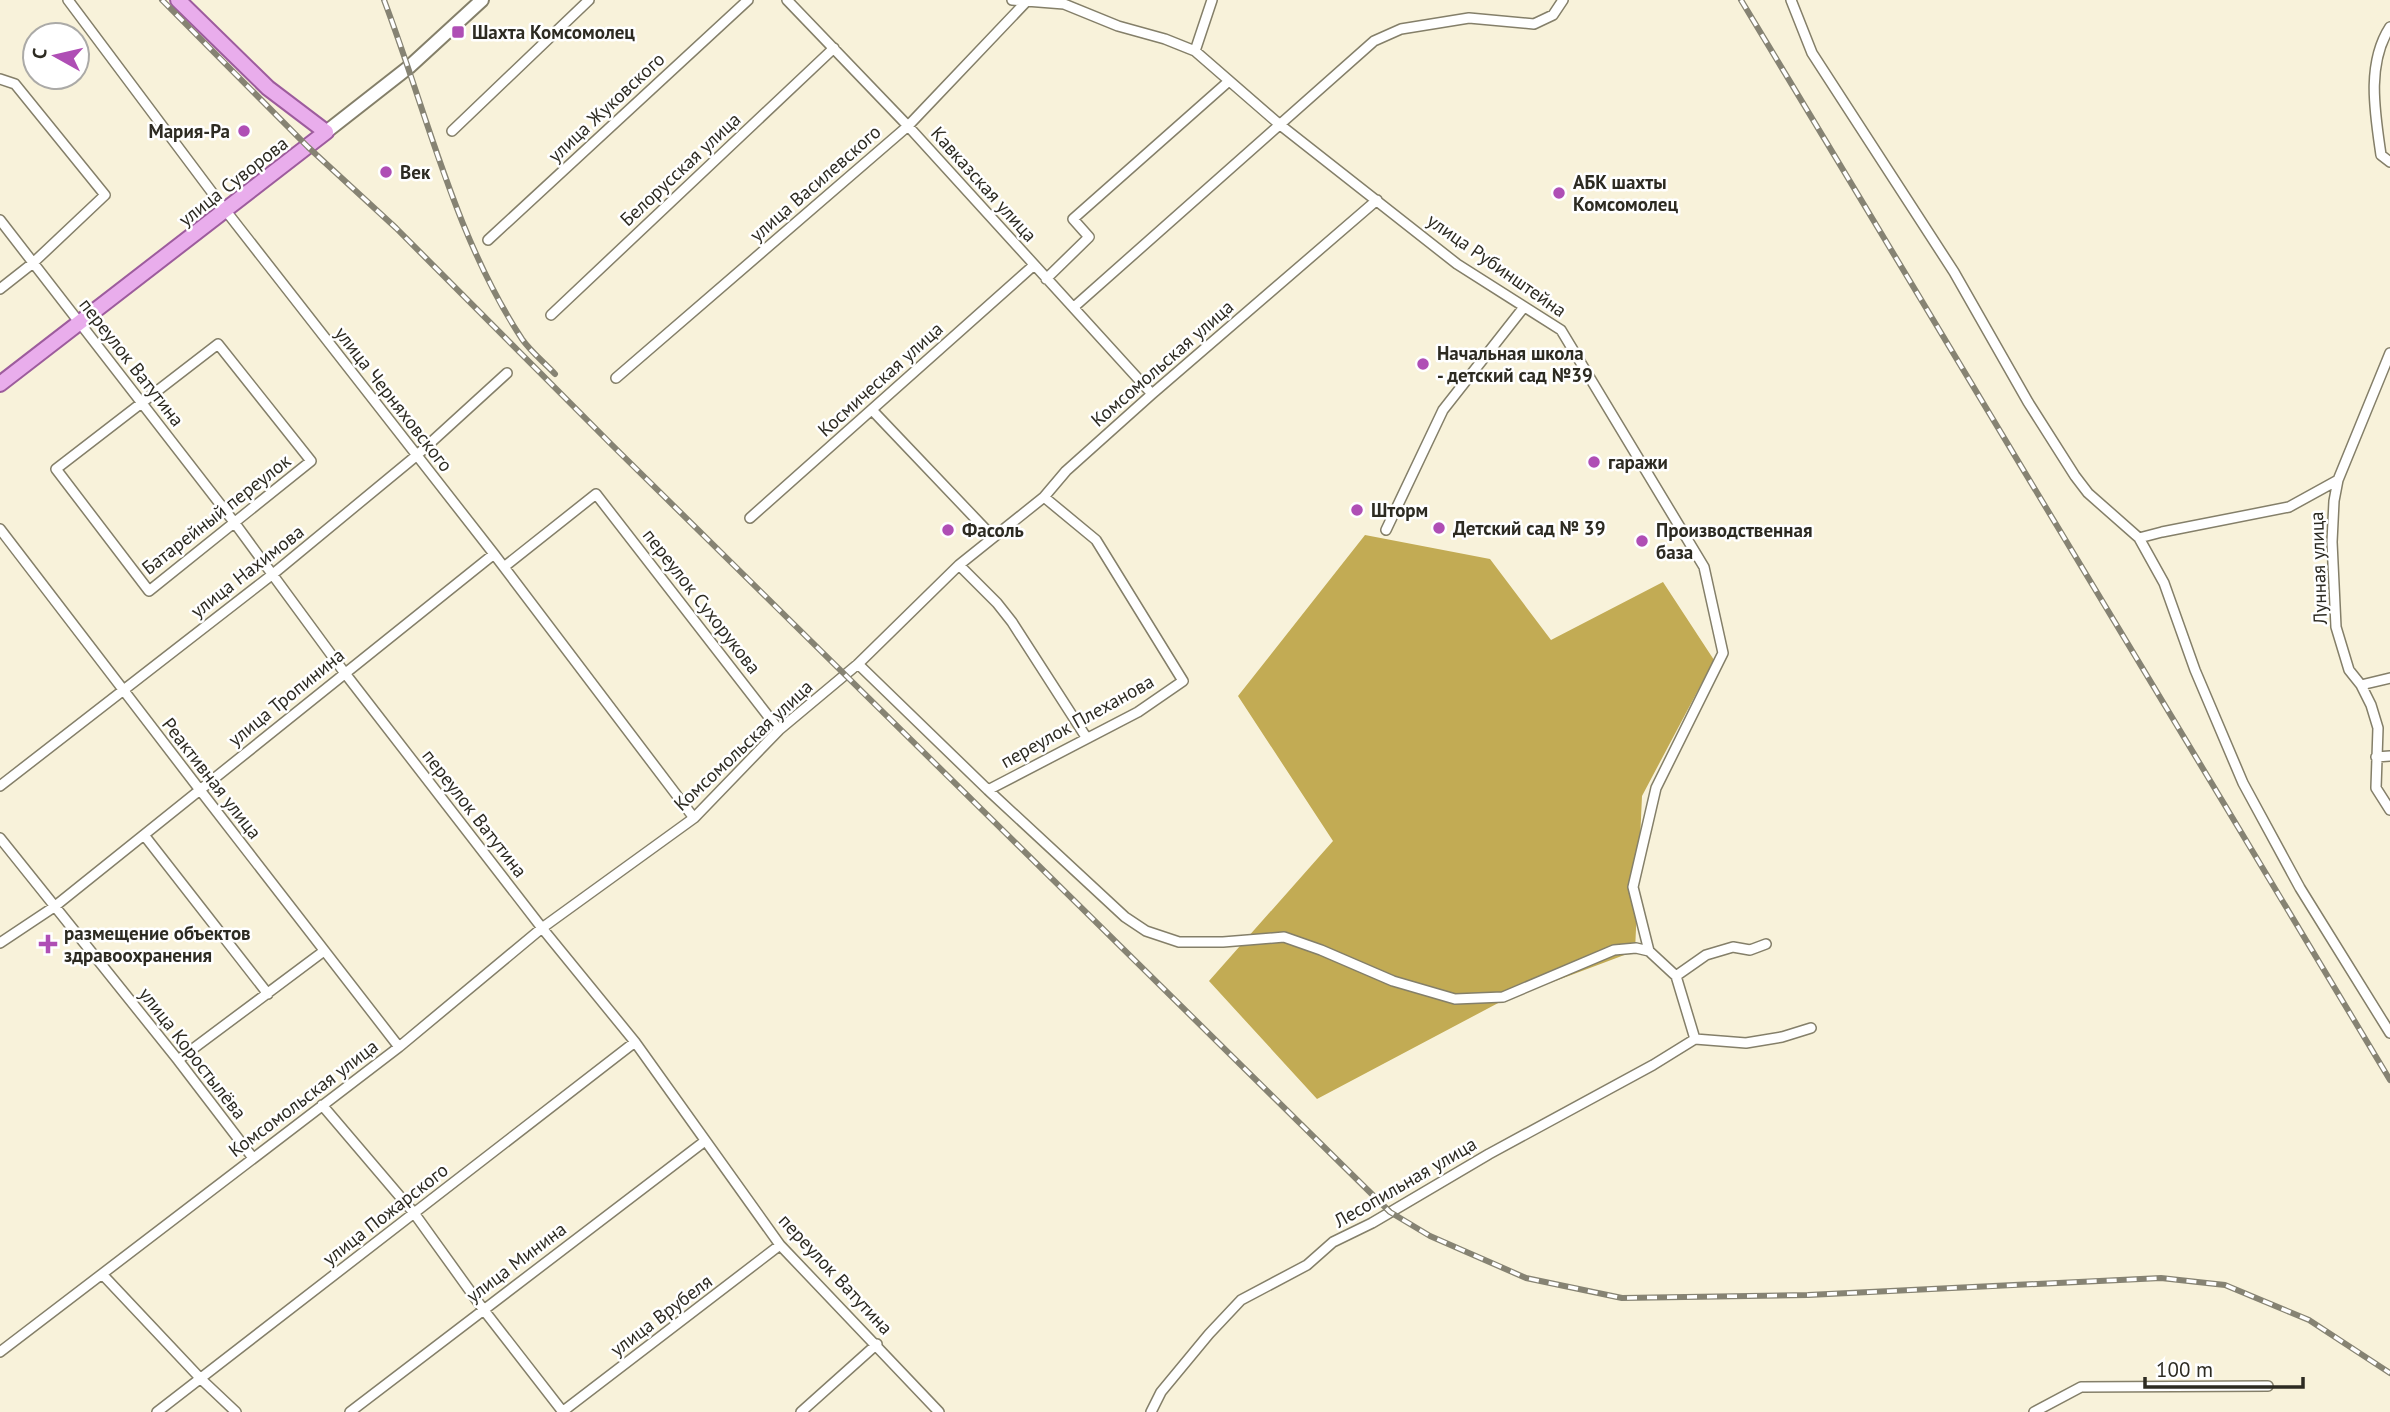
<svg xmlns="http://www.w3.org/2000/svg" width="2390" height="1412" font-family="'PT Sans',sans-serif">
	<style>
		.forest { fill: #c2ab54 }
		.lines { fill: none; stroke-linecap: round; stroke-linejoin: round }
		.street-casing { stroke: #847f69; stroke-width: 12 }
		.secondary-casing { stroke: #847f69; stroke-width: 16 }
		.primary-casing { stroke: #9d5c9d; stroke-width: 18 }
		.street { stroke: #fff; stroke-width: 9 }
		.secondary { stroke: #fff; stroke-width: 12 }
		.primary { stroke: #e9adec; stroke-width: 14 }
		.rail-casing { stroke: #868373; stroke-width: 6 }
		.rail { stroke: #fff; stroke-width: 3.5; stroke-dasharray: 10; stroke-linecap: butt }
		.poi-dot { fill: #af4eb5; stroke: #fff; stroke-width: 2.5 }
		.labels { text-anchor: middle; stroke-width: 5; stroke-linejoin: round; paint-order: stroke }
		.poi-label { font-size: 19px; font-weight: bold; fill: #2d2b22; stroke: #fff; text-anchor: start }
		.street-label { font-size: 19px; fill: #2d2b22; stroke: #fff }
	</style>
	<rect width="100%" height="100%" fill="#f8f2da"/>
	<path class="forest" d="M 1365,535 L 1490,559 L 1551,640 L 1663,582 L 1714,660 L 1642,796 L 1635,951 L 1502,1001 L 1317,1099 L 1209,981 L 1333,841 L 1238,696 Z"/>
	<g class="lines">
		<defs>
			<path id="street" d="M 68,0 L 226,211 L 494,554 L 694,818
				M 787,0 L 908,126 L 1152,394
				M 1012,0 L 1064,4 L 1118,26 L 1165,39 L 1195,51 L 1279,124 L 1457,264 L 1561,330 L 1704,567 L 1723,653 L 1656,788 L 1633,887 L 1649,951
				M 1791,0 L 1812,53 L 1954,272 L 2028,402 L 2075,476 L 2088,493 L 2139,538 L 2162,532 L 2289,507 L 2338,480 L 2390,353
				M 2390,27 C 2366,64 2375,113 2381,155 L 2390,162
				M 1195,51 L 1212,0
				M 0,79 L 15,84 L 105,195 L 33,263 L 0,289
				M 452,131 L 589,0
				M 0,220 L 234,522 L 344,672 L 542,928 L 635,1042 L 780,1245 L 939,1412
				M 488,240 L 748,0
				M 1046,279 L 1089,237 L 1073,219 L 1229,81
				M 1074,307 L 1374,41 L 1401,29 L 1469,18 L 1534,24 L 1553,15 L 1563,0
				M 551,315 L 834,48
				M 218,344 L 311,461 L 149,591 L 56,469 Z
				M 616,378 L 908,126 L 1025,3
				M 872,410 L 992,536
				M 2338,480 L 2334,501 L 2332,542 L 2336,627 L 2349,670 L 2361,685 L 2371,705 L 2378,728 L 2376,788 L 2390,810
				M 750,518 L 1033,266
				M 0,529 L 200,790 L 399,1047
				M 1386,530 L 1443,410 L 1524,307
				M 2139,538 L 2164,583 L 2195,670 L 2243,783 L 2300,888 L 2390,1033
				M 959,565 L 997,603 L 1012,622 L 1086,737
				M 504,567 L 596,494 L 779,730
				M 858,664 L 988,790 L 1125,917 L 1146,931 L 1179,942 L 1223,942 L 1284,937 L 1321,950 L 1393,981 L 1455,999 L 1503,997 L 1614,950 L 1636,948 L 1649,951 L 1676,976 L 1706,955 L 1733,947 L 1750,950 L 1766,944
				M 2361,685 L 2390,678
				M 2376,757 L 2390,756
				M 0,786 L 273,574 L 416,456 L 507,373
				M 988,790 L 1138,712 L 1183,681 L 1096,540 L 1044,497
				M 144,835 L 268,994
				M 0,838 L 178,1060 L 253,1158
				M 0,943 L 54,907 L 494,554
				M 1676,976 L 1695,1039 L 1746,1043 L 1782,1037 L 1811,1028
				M 178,1060 L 324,951
				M 322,1105 L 414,1213 L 483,1309 L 563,1412
				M 102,1274 L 201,1379 L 236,1412
				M 0,1352 L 399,1047 L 542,928 L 694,818 L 779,730 L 858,664 L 959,565 L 1044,497 L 1066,471 L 1152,394 L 1377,200
				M 157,1412 L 635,1042
				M 350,1412 L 705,1141
				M 562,1412 L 780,1245
				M 801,1412 L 877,1344
				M 1151,1412 L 1161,1392 L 1209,1334 L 1241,1300 L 1307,1265 L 1333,1242 L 1372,1223 L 1489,1154 L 1653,1065 L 1695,1039
				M 2034,1412 L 2081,1387 L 2268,1386"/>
			<path id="secondary" d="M 326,132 L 409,67 L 482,0"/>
			<path id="primary" d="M 0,384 L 326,132 L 268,88 L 178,0"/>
		</defs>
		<use href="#street" class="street-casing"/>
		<use href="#secondary" class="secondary-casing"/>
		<use href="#primary" class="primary-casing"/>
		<use href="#street" class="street"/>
		<use href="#secondary" class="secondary"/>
		<use href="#primary" class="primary"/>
		<defs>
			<path id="rail" d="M 162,0 L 308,147 L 396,228 L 611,444 L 1390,1212 L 1430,1236 L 1526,1278 L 1622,1298 L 1808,1295 L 2161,1278 L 2225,1285 L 2309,1320 L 2390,1373
				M 384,0 C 427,113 455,237 522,339 C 531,352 545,363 555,374
				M 1741,0 L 2390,1080"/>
		</defs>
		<use href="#rail" class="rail-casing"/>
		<use href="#rail" class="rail"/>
	</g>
	<g class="poi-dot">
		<rect x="451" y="25" width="14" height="14" rx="3.5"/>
		<circle cx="244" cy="131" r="7"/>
		<circle cx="386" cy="172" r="7"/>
		<circle cx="1559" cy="193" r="7"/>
		<circle cx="1423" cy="364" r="7"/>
		<circle cx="1594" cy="462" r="7"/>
		<circle cx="1357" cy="510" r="7"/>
		<circle cx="1439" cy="528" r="7"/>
		<circle cx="948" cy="530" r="7"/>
		<circle cx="1642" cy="541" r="7"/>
		<path d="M44.5 933.5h7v7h7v7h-7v7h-7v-7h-7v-7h7z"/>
	</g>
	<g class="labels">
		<g class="poi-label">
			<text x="472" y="39">Шахта Комсомолец</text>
			<text x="230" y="138" text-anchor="end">Мария-Ра</text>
			<text x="400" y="179">Век</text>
			<text x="1573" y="189">АБК шахты<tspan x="1573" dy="22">Комсомолец</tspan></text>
			<text x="1437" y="360">Начальная школа<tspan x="1437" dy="22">- детский сад №39</tspan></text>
			<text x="1608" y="469">гаражи</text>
			<text x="1371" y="517">Шторм</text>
			<text x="1453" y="535">Детский сад № 39</text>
			<text x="962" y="537">Фасоль</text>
			<text x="1656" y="537">Производственная<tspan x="1656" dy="22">база</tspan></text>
			<text x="64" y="940">размещение объектов<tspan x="64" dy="22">здравоохранения</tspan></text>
		</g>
		<g class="street-label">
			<text transform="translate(606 107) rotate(-43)" y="7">улица Жуковского</text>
			<text transform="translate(680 169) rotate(-43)" y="7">Белорусская улица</text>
			<text transform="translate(233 181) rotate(-38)" y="7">улица Суворова</text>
			<text transform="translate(815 183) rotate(-41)" y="7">улица Василевского</text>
			<text transform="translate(984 184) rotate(48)" y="7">Кавказская улица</text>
			<text transform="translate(1497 265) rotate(35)" y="7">улица Рубинштейна</text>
			<text transform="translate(132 362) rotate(52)" y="7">переулок Ватутина</text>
			<text transform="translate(1162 363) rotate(-41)" y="7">Комсомольская улица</text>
			<text transform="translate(880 379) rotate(-42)" y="7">Космическая улица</text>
			<text transform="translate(394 399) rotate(52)" y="7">улица Черняховского</text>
			<text transform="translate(216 514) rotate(-38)" y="7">Батарейный переулок</text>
			<text transform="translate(2318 568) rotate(-92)" y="7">Лунная улица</text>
			<text transform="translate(247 571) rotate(-38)" y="7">улица Нахимова</text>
			<text transform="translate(702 601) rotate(52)" y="7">переулок Сухорукова</text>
			<text transform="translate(286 697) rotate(-39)" y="7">улица Тропинина</text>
			<text transform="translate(1077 721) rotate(-29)" y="7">переулок Плеханова</text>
			<text transform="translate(743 745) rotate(-43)" y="7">Комсомольская улица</text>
			<text transform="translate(212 778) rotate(52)" y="7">Реактивная улица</text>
			<text transform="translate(475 813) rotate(52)" y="7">переулок Ватутина</text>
			<text transform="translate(193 1053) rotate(52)" y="7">улица Коростылёва</text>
			<text transform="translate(303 1098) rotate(-37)" y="7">Комсомольская улица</text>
			<text transform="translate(1405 1182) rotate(-30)" y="7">Лесопильная улица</text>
			<text transform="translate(385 1214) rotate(-38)" y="7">улица Пожарского</text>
			<text transform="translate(516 1262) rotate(-37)" y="7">улица Минина</text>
			<text transform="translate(836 1274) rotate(47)" y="7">переулок Ватутина</text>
			<text transform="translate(661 1315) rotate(-37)" y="7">улица Врубеля</text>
		</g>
	</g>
	<g transform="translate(56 56) rotate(278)"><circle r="33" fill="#ffffff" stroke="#abaaa7" stroke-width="2"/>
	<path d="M0-5L12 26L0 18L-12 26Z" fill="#af4eb5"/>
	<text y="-10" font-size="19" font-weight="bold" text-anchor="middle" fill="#2d2b22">С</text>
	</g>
	<path d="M2145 1377v10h158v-10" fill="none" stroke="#2d2b22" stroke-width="3.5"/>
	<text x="2156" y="1377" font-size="21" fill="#2d2b22" stroke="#ffffff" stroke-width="5" paint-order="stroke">100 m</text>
</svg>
